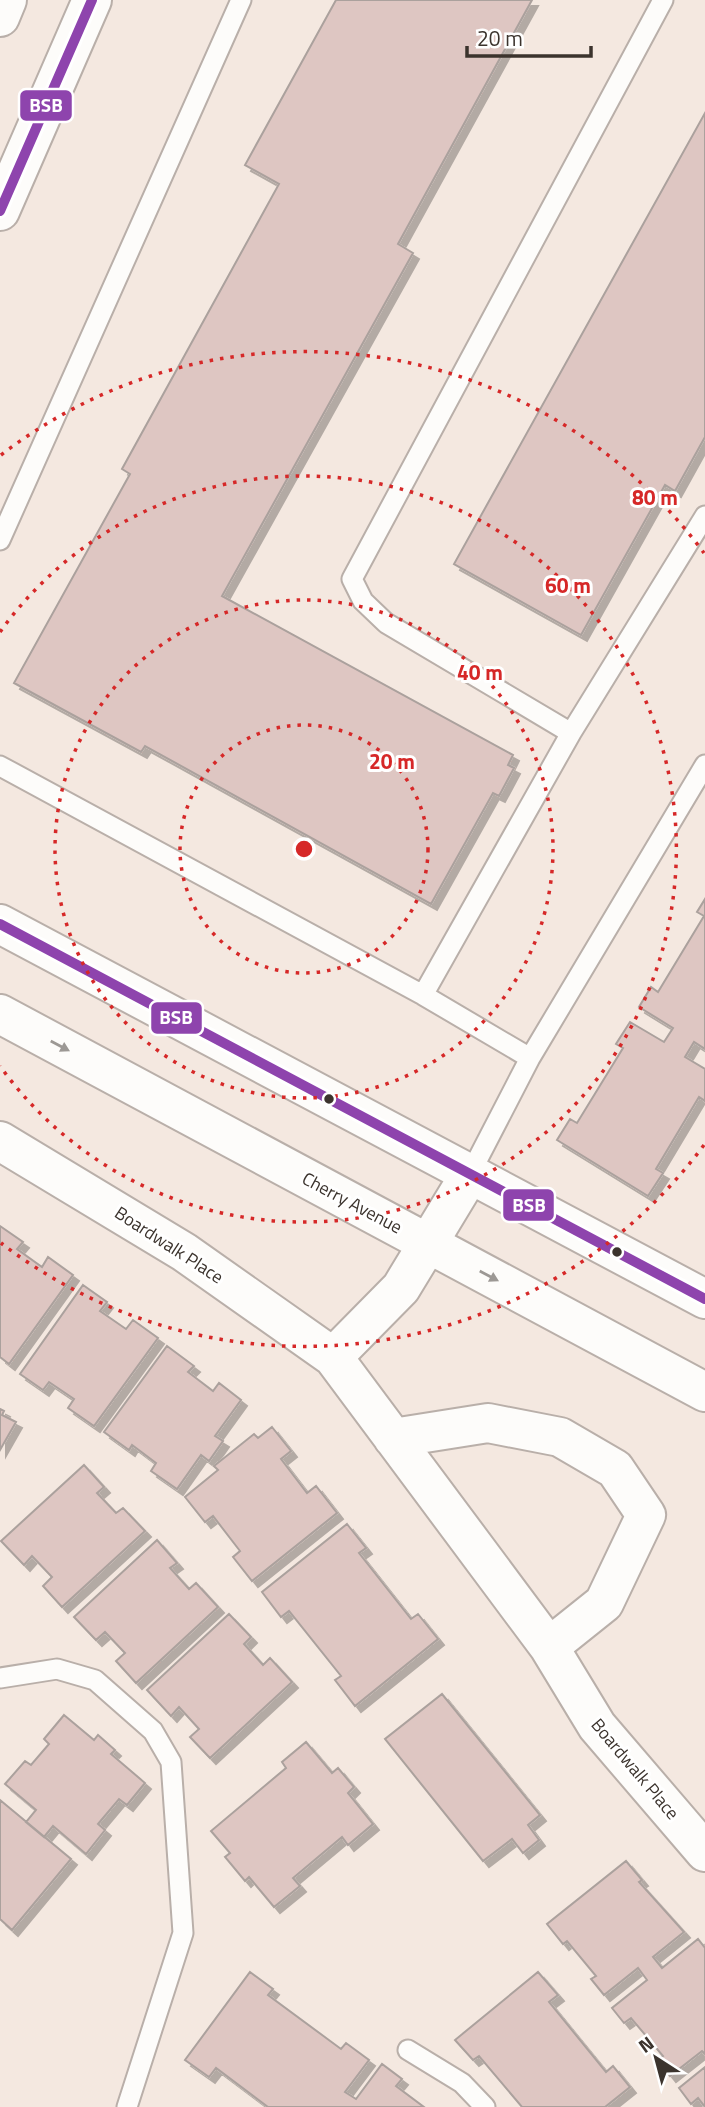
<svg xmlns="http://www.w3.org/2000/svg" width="705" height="2107" font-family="'Titillium Web',sans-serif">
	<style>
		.building { fill: #dec6c2; stroke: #aba19d; stroke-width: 2; filter: url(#shadow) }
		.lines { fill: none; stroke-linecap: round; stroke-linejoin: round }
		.service-casing { stroke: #b9afa9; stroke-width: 23 }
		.minor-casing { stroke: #b9afa9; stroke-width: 42 }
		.tertiary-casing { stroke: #b9afa9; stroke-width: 42 }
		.primary-casing { stroke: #b9afa9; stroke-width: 42 }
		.service { stroke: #fdfcfa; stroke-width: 19 }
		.minor { stroke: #fdfcfa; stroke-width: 38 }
		.tertiary { stroke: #fdfcfa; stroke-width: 38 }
		.primary { stroke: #fdfcfa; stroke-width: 38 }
		.bus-1-casing { stroke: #fff; stroke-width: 16 }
		.bus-1 { stroke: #8e44ad; stroke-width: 10 }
		.oneway { fill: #9c9894 }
		.ring { fill: none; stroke: #d62828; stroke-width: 3.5; stroke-dasharray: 3.5 7 }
		.bus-dot { fill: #3b332d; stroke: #fff; stroke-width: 2.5 }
		.labels { text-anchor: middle; stroke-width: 6; stroke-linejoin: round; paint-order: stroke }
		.street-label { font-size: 18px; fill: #3b332d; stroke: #fff }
		.centre { fill: #d62828; stroke: #fff; stroke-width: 3.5 }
		.ring-label { font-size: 21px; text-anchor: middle; font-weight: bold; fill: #d62828; stroke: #fff; stroke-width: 6; stroke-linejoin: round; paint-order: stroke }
		.line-badge { stroke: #fff; stroke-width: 2.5 }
		.badge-label { font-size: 19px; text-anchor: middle; font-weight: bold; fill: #fff }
	</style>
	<defs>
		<filter id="shadow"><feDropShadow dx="6" dy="6" stdDeviation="0" flood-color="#0004"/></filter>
	</defs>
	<rect width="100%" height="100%" fill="#f4e8e0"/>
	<path class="building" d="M 336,0 L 532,0 L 398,244 L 413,253 L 222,596 L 513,755 L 508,765 L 514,768 L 499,796 L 493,793 L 431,904 L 145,746 L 141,752 L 14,683 L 130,474 L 122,469 L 279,184 L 245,165 Z
		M 705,113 L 705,437 L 675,491 L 665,485 L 581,635 L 454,564 Z
		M 705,899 L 705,1049 L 694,1042 L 685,1057 L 705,1069 L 705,1101 L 699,1097 L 656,1169 L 663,1173 L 648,1196 L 557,1140 L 570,1119 L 577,1123 L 623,1048 L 616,1044 L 630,1022 L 664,1042 L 673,1028 L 639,1007 L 651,987 L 658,992 L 704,916 L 697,912 Z
		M 0,1226 L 23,1242 L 17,1249 L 42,1267 L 48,1257 L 73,1275 L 9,1364 L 0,1357 Z
		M 83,1285 L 107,1302 L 100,1311 L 126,1329 L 133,1320 L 158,1338 L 94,1426 L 68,1408 L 74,1399 L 49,1382 L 43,1390 L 20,1374 Z
		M 167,1346 L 194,1366 L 188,1372 L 213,1391 L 219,1383 L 241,1400 L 215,1436 L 223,1441 L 209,1461 L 201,1455 L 177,1489 L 151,1471 L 156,1463 L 132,1445 L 129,1450 L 104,1432 Z
		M 0,1409 L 4,1411 L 2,1415 L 16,1422 L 0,1450 Z
		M 272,1427 L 291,1451 L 281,1459 L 307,1493 L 316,1486 L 337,1513 L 252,1581 L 233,1557 L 240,1551 L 213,1516 L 205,1522 L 185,1497 L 218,1470 L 214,1466 L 254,1434 L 258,1438 Z
		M 84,1465 L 104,1487 L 97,1493 L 116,1513 L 123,1508 L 145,1531 L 62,1607 L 43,1586 L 52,1577 L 32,1556 L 24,1565 L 1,1541 Z
		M 347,1524 L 366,1548 L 359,1553 L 411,1619 L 418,1614 L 438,1639 L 355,1706 L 335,1680 L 341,1676 L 289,1611 L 281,1617 L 262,1592 Z
		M 157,1540 L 177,1563 L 170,1568 L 189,1589 L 196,1583 L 218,1607 L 136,1683 L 116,1661 L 125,1653 L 105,1632 L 96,1640 L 74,1617 Z
		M 229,1614 L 251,1637 L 244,1644 L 263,1665 L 270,1658 L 292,1682 L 210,1758 L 190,1737 L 199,1729 L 179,1707 L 171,1716 L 147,1690 Z
		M 442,1694 L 540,1815 L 528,1825 L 539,1840 L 523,1853 L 512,1839 L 483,1861 L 385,1739 Z
		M 64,1715 L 94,1740 L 98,1735 L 115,1750 L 111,1754 L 145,1783 L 127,1805 L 119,1799 L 98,1824 L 105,1830 L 86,1854 L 53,1826 L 44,1837 L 26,1822 L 36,1810 L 5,1784 L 25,1761 L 31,1765 L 49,1744 L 44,1739 Z
		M 306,1742 L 332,1773 L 338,1768 L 354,1787 L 348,1793 L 373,1824 L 348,1845 L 342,1837 L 293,1878 L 300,1886 L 274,1907 L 249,1877 L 245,1881 L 225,1857 L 230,1853 L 211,1831 L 286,1768 L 282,1762 Z
		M 0,1800 L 71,1859 L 12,1930 L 0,1919 Z
		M 626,1861 L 642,1880 L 639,1882 L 684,1932 L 653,1957 L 662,1968 L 698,1939 L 705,1948 L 705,2054 L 702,2051 L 670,2076 L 657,2060 L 663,2056 L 631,2018 L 624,2023 L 612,2008 L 647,1980 L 638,1968 L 604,1995 L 591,1979 L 596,1976 L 567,1941 L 563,1944 L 547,1924 Z
		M 250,1972 L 273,1989 L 268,1995 L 341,2049 L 346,2043 L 369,2060 L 345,2092 L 356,2099 L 382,2064 L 402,2079 L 396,2086 L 424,2107 L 268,2107 L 216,2068 L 209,2077 L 185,2060 Z
		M 538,1972 L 558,1995 L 549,2002 L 606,2072 L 613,2066 L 630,2087 L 605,2107 L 522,2107 L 479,2056 L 473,2060 L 455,2040 Z
		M 705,2067 L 705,2107 L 698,2098 L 691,2104 L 679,2088 Z"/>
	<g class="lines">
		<defs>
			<path id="service" d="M 0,540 L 241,0
				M 571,733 L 386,623 L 363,601 L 352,579 L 663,0
				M 0,766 L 423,995 L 530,1058
				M 423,995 L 571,733 L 705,516
				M 470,1174 L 530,1058 L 705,765
				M 0,1678 L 57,1669 L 95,1680 L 153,1731 L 171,1762 L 183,1933 L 127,2107
				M 408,2050 L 462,2083 L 485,2107"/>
			<path id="minor" d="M 0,1141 L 184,1252 L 333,1357 L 549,1647 L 597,1726 L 705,1852
				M 333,1357 L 401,1288 L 470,1174
				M 393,1438 L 488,1423 L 560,1437 L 615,1469 L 646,1515 L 604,1603 L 549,1647"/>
			<path id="tertiary" d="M 0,924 L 705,1299
				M 0,1014 L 705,1392"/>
			<path id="primary" d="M 0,17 L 7,0
				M 0,211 L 92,0"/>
		</defs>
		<use href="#service" class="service-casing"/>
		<use href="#minor" class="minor-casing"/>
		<use href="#tertiary" class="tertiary-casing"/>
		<use href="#primary" class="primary-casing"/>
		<use href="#service" class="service"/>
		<use href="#minor" class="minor"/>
		<use href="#tertiary" class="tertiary"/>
		<use href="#primary" class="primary"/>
		<defs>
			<path id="bus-1" d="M 0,211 L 92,0
				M 0,924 L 705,1299"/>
		</defs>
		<use href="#bus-1" class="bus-1-casing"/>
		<use href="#bus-1" class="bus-1"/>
	</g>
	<defs><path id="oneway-solid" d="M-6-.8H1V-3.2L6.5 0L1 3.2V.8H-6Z" transform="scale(1.75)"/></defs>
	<g class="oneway">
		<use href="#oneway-solid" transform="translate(60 1046) rotate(28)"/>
		<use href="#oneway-solid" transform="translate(489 1276) rotate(28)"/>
	</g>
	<g class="ring">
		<circle cx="304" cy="849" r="124"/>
		<circle cx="304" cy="849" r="249"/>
		<path d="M0 632A373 373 0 1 1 0 1066"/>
		<path d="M704 1145A497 497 0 0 1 1 1243M1 455A497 497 0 0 1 704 553"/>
	</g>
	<g class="bus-dot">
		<circle cx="329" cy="1099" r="6"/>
		<circle cx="617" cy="1252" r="6"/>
	</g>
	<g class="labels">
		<g class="street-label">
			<text transform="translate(352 1203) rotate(28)" y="6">Cherry Avenue</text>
			<text transform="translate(169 1245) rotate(33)" y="6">Boardwalk Place</text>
			<text transform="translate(635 1769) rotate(50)" y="6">Boardwalk Place</text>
		</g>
	</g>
	<circle cx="304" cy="849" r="10" class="centre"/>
	<g class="ring-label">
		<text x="655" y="505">80 m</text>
		<text x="568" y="593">60 m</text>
		<text x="480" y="680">40 m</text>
		<text x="392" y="769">20 m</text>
	</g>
	<g class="line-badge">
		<rect x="19" y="89" width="54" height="33" rx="7" fill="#8e44ad"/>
		<rect x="150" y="1001" width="53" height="34" rx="7" fill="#8e44ad"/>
		<rect x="502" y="1188" width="53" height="34" rx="7" fill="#8e44ad"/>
	</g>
	<g class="badge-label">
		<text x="46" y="112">BSB</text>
		<text x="176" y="1024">BSB</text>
		<text x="529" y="1212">BSB</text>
	</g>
	<g transform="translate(656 2058) rotate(324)" stroke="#ffffff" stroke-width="5" paint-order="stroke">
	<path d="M0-5L12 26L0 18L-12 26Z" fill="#3b332d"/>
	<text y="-10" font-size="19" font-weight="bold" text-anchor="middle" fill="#3b332d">N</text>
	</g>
	<path d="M467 46v10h124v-10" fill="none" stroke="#3b332d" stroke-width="3.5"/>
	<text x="477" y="46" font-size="21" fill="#3b332d" stroke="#ffffff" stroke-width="5" paint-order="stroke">20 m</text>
</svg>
